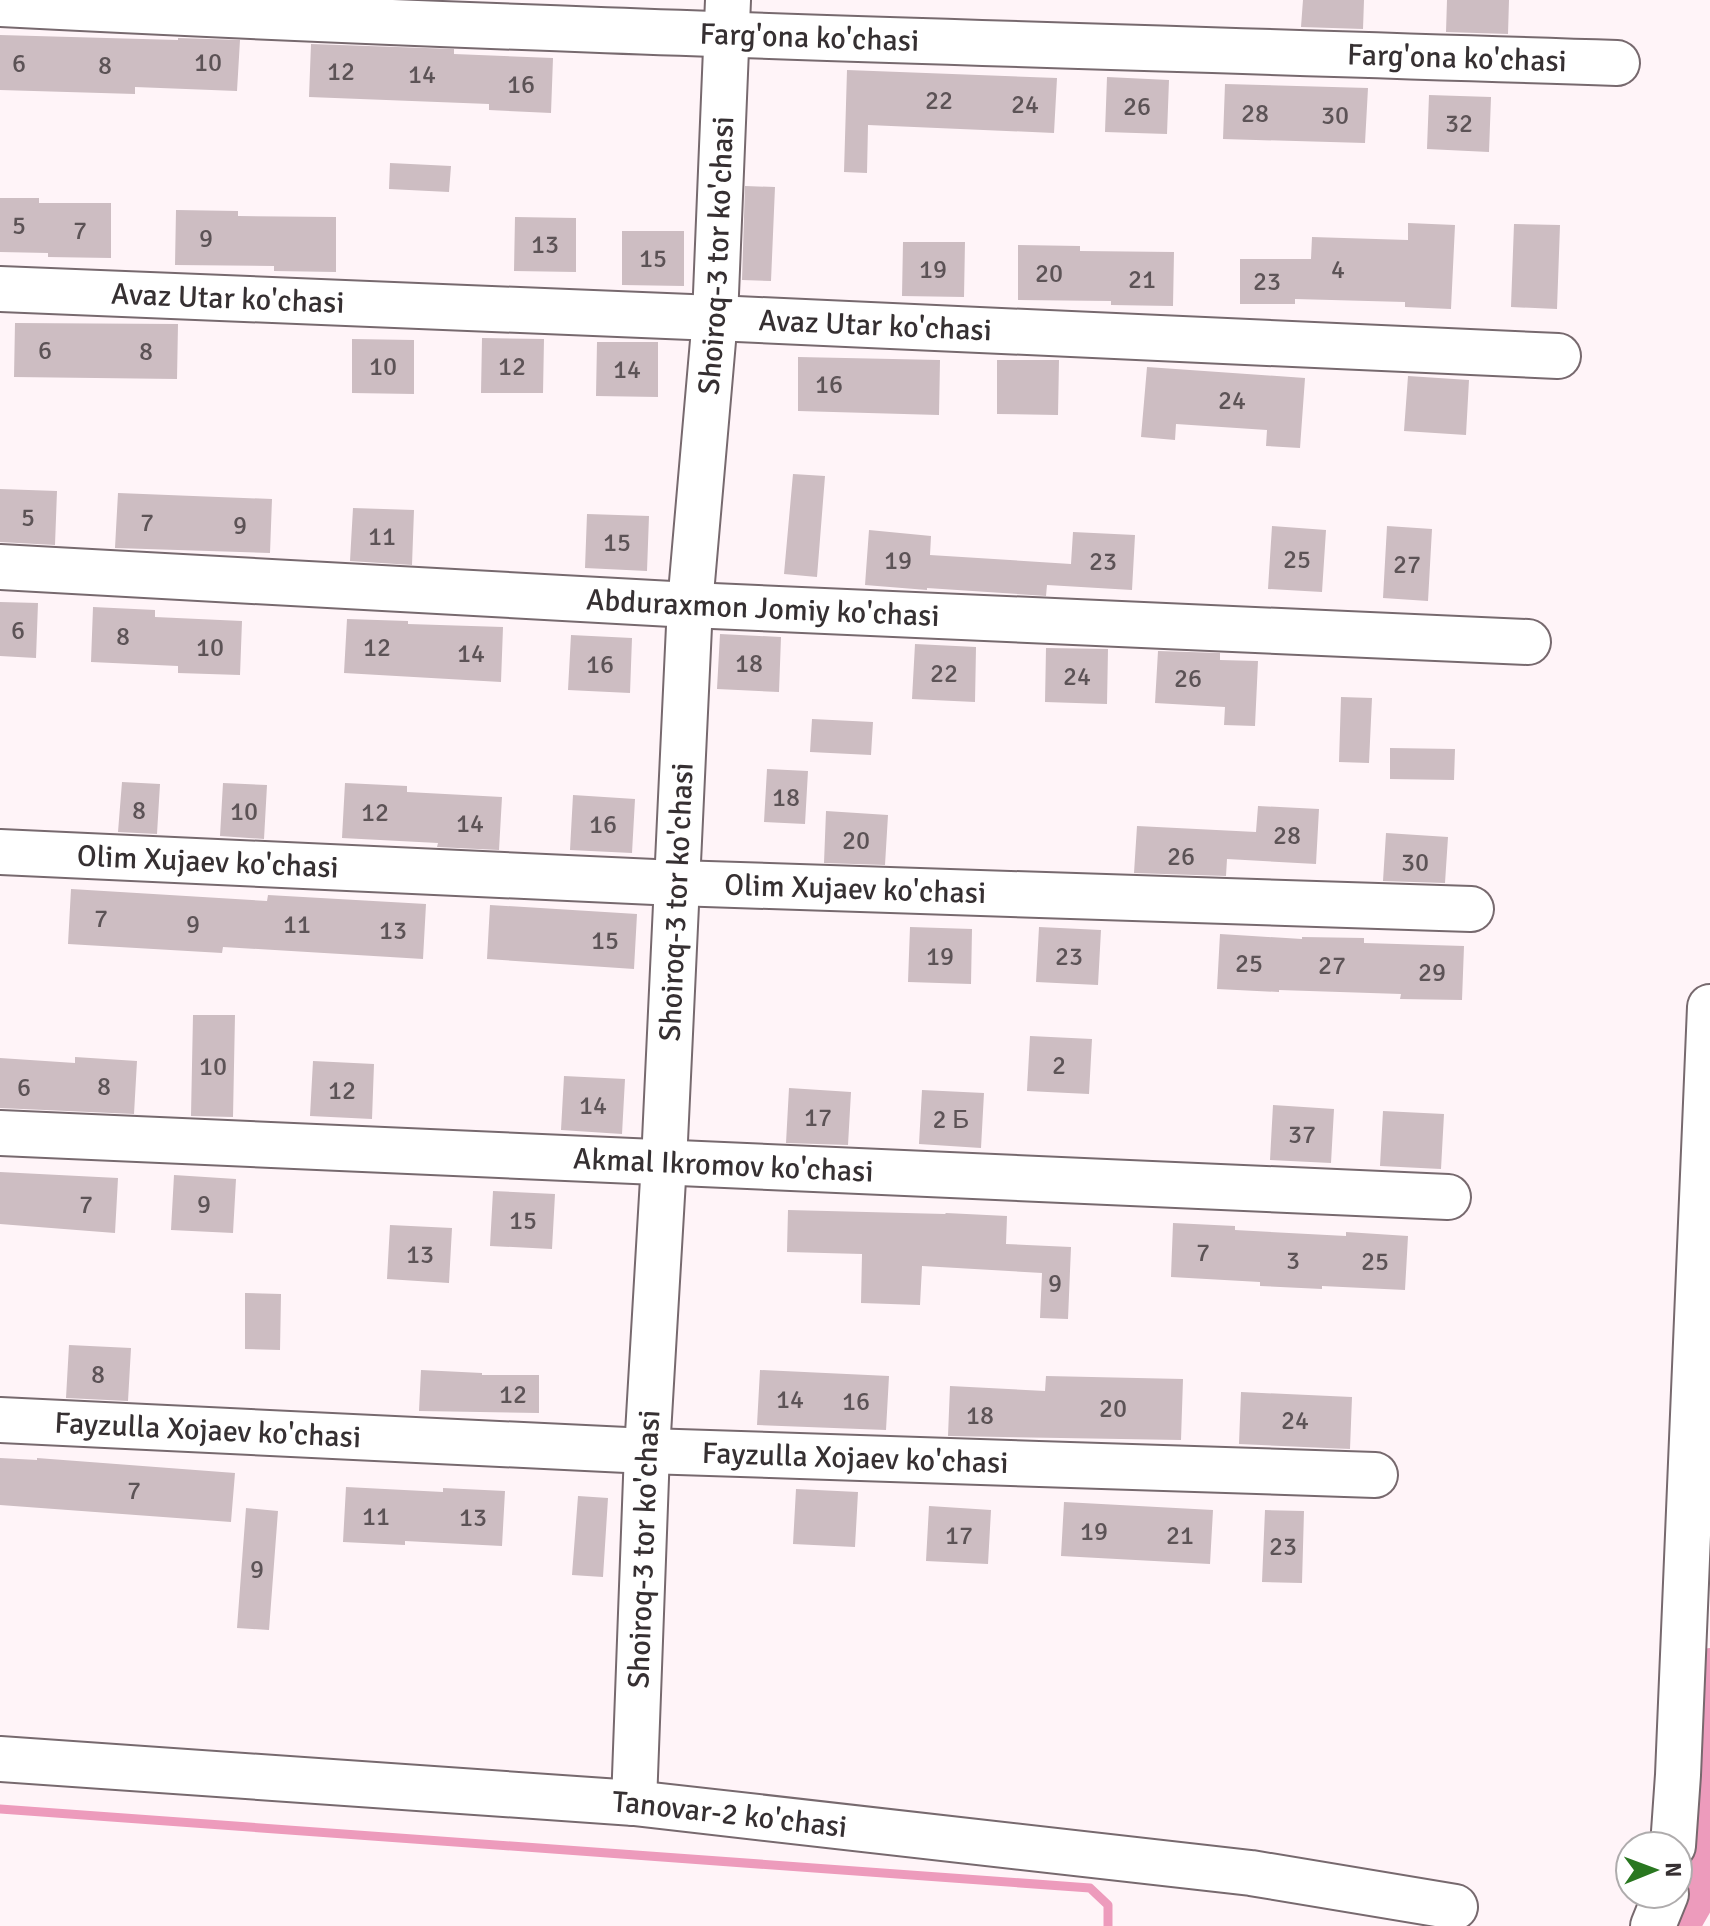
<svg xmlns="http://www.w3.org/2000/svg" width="1710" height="1926" font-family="Signika,sans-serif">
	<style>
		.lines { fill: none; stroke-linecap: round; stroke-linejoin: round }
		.stream { stroke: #ed9bbc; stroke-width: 9 }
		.canal { stroke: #ed9bbc; stroke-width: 30 }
		.building { fill: #cdbdc2 }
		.minor-casing { stroke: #77696e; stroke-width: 48 }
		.minor { stroke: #fff; stroke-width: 44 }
		.labels { text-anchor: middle; stroke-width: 6; stroke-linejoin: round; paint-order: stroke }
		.number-label { font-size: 26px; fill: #5c5356 }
		.street-label { font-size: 30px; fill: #363032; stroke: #fff }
	</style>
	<rect width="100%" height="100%" fill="#fff4f8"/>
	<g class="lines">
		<path class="stream" d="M 0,1809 L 1090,1888 L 1108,1905 L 1108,1926"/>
		<path class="canal" d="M 1685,1926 L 1701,1898 L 1710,1663"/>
	</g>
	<path class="building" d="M 1303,0 L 1364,0 L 1363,29 L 1301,27 Z
		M 1447,0 L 1509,0 L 1508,34 L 1446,32 Z
		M 0,35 L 178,40 L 178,38 L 240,40 L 237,91 L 135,87 L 135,94 L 0,90 Z
		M 311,44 L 454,49 L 454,54 L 553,58 L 551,113 L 489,110 L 489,104 L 309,97 Z
		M 847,70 L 1057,78 L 1054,133 L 868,125 L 867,173 L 844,172 Z
		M 1107,77 L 1169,80 L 1167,134 L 1105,132 Z
		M 1225,84 L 1368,88 L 1365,143 L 1223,139 Z
		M 1429,95 L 1491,97 L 1489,152 L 1427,149 Z
		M 390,163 L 451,166 L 449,192 L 389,189 Z
		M 745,186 L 775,187 L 771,281 L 742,280 Z
		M 0,198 L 39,198 L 39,203 L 111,203 L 111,258 L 48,257 L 48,253 L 0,252 Z
		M 176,210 L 238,211 L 238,216 L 336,217 L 336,272 L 274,271 L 274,266 L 175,265 Z
		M 515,217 L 576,218 L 576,272 L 514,271 Z
		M 1408,223 L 1455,225 L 1451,309 L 1405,307 L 1405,302 L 1295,299 L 1295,304 L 1240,304 L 1240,259 L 1311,259 L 1312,237 L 1408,240 Z
		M 1514,224 L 1560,225 L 1557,309 L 1511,307 Z
		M 622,231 L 684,231 L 684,286 L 622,285 Z
		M 903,242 L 965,242 L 964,297 L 902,296 Z
		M 1018,245 L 1080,246 L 1080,251 L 1174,252 L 1173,306 L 1111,305 L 1111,301 L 1018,300 Z
		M 15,323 L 178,324 L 177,379 L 14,377 Z
		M 482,338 L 544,339 L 543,393 L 481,393 Z
		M 352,339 L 414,340 L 414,394 L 352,393 Z
		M 597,342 L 658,342 L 658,397 L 596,396 Z
		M 798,357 L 940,360 L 939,415 L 798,411 Z
		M 997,360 L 1059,360 L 1058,415 L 997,414 Z
		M 1147,367 L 1305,378 L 1300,448 L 1266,446 L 1267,430 L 1176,424 L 1175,440 L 1141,437 Z
		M 1408,376 L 1469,380 L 1466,435 L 1404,431 Z
		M 793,474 L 825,476 L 817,577 L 784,574 Z
		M 0,489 L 57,491 L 55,545 L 0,542 Z
		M 118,493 L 272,499 L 270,553 L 115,548 Z
		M 353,508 L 414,510 L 412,565 L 350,561 Z
		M 587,514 L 649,516 L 647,571 L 585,568 Z
		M 1272,526 L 1326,530 L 1322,592 L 1268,589 Z
		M 1387,526 L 1432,529 L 1428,601 L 1383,598 Z
		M 869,530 L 931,536 L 930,555 L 1071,564 L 1073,532 L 1135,535 L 1132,590 L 1047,585 L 1046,596 L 927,588 L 927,590 L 865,585 Z
		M 0,602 L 38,603 L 36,658 L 0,656 Z
		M 93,607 L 155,610 L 155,617 L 242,621 L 240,675 L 178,673 L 178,666 L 91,662 Z
		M 347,619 L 408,621 L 408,624 L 503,627 L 501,682 L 344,673 Z
		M 720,634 L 781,637 L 779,692 L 717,689 Z
		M 571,635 L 632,638 L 630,693 L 568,690 Z
		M 915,644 L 976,647 L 975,702 L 912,699 Z
		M 1046,648 L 1108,649 L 1107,704 L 1045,702 Z
		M 1158,651 L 1220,653 L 1220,660 L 1258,661 L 1255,726 L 1224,725 L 1225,707 L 1155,703 Z
		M 1341,697 L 1372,698 L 1369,763 L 1339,762 Z
		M 812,719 L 873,722 L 871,755 L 810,752 Z
		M 1390,748 L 1455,749 L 1454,780 L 1390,779 Z
		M 767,769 L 808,771 L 805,824 L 764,822 Z
		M 122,782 L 160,784 L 157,834 L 118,832 Z
		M 223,783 L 267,785 L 264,839 L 220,836 Z
		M 345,783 L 407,786 L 407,792 L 502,797 L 499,850 L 437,847 L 438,843 L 342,838 Z
		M 573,795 L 635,799 L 632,853 L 570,850 Z
		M 1258,806 L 1319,809 L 1316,864 L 1227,859 L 1226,876 L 1134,873 L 1137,826 L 1256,832 Z
		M 826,811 L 888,815 L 885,865 L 824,863 Z
		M 1386,833 L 1448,837 L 1445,883 L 1383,881 Z
		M 71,889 L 267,901 L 268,895 L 426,904 L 423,959 L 223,947 L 222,953 L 68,944 Z
		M 490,905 L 637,914 L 634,969 L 487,959 Z
		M 910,927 L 972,929 L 971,984 L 908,982 Z
		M 1039,927 L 1101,930 L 1098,985 L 1036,982 Z
		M 1220,934 L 1302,939 L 1302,937 L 1364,938 L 1364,943 L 1464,946 L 1462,1000 L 1400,999 L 1401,994 L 1279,990 L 1279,992 L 1217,989 Z
		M 193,1015 L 235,1015 L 233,1117 L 191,1116 Z
		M 1030,1036 L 1092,1039 L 1089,1094 L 1027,1091 Z
		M 75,1057 L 137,1061 L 134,1114 L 0,1108 L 0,1058 L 75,1063 Z
		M 313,1061 L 374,1064 L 372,1119 L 310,1116 Z
		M 564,1076 L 625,1079 L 622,1134 L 561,1130 Z
		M 789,1088 L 851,1092 L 848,1145 L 786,1143 Z
		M 922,1090 L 984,1093 L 981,1148 L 919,1144 Z
		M 1273,1105 L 1334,1109 L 1331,1163 L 1270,1160 Z
		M 1383,1111 L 1444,1114 L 1441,1169 L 1380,1166 Z
		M 0,1172 L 118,1178 L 115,1233 L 0,1224 Z
		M 174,1175 L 236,1179 L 233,1233 L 171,1230 Z
		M 493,1191 L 555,1194 L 552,1249 L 490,1246 Z
		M 788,1210 L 945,1214 L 946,1213 L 1007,1216 L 1006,1244 L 1071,1247 L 1068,1319 L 1040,1318 L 1042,1273 L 922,1266 L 920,1305 L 861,1303 L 862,1254 L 787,1252 Z
		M 1173,1223 L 1235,1226 L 1235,1230 L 1346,1236 L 1346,1232 L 1408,1236 L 1405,1290 L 1322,1286 L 1322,1289 L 1260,1286 L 1260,1282 L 1171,1277 Z
		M 390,1225 L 452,1228 L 449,1283 L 387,1279 Z
		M 245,1293 L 281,1294 L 280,1350 L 245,1349 Z
		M 69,1345 L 131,1348 L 128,1401 L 66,1398 Z
		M 421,1370 L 482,1373 L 482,1375 L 539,1375 L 539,1413 L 419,1411 Z
		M 760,1370 L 889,1376 L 886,1430 L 757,1425 Z
		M 1046,1376 L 1183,1379 L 1181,1440 L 948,1436 L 950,1386 L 1045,1391 Z
		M 1241,1392 L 1352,1397 L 1350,1449 L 1239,1444 Z
		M 0,1458 L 37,1460 L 37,1458 L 235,1473 L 231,1522 L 0,1505 Z
		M 346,1487 L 443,1492 L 443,1488 L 505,1491 L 502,1546 L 405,1541 L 405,1545 L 343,1542 Z
		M 796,1489 L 858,1492 L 855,1547 L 793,1544 Z
		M 578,1496 L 608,1498 L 603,1577 L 572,1575 Z
		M 1064,1502 L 1213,1510 L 1210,1564 L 1061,1556 Z
		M 929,1506 L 991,1510 L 988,1564 L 926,1561 Z
		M 246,1508 L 278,1511 L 269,1630 L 237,1628 Z
		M 1265,1510 L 1304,1511 L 1302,1583 L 1262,1582 Z"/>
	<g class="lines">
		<defs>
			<g id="minor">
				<path id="s1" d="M 0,4 C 539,32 1078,45 1617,63"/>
				<path id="s2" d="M 0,289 L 715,318 L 1558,356"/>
				<path id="s3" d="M 0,567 L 690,605 L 1528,642"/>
				<path id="s4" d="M 0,852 L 676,883 L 1471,909"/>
				<path id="s5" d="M 0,1133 L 1448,1197"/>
				<path id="s6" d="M 0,1420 L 647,1451 L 1375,1475"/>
				<path id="s7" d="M 0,1759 L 634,1803 L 1251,1873 L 1455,1907"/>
				<path id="s8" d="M 634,1803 L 647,1451 L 664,1162 L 690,605 L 715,318 L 728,0"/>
				<path d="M 1673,1846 L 1678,1775 L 1710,1007"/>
				<path d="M 1653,1926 L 1666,1894"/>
			</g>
		</defs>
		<use href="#minor" class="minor-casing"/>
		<use href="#minor" class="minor"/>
	</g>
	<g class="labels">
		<g class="number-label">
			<text x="208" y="71">10</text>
			<text x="19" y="72">6</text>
			<text x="105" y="74">8</text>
			<text x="341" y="80">12</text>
			<text x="422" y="83">14</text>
			<text x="521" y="93">16</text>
			<text x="939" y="109">22</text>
			<text x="1025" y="113">24</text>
			<text x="1137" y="115">26</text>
			<text x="1255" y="122">28</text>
			<text x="1335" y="124">30</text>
			<text x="1459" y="132">32</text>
			<text x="19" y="234">5</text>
			<text x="80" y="239">7</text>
			<text x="206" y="247">9</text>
			<text x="545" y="253">13</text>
			<text x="653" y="267">15</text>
			<text x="933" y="278">19</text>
			<text x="1338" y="278">4</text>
			<text x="1049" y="282">20</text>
			<text x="1142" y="288">21</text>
			<text x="1267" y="290">23</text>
			<text x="45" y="359">6</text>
			<text x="146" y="360">8</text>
			<text x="383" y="375">10</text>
			<text x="512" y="375">12</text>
			<text x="627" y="378">14</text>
			<text x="829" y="393">16</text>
			<text x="1232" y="409">24</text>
			<text x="28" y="526">5</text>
			<text x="147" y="531">7</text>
			<text x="240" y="534">9</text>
			<text x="382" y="545">11</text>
			<text x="617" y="551">15</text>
			<text x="1297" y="568">25</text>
			<text x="898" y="569">19</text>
			<text x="1103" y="570">23</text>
			<text x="1407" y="573">27</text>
			<text x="18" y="639">6</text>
			<text x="123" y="645">8</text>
			<text x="210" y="656">10</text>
			<text x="377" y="656">12</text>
			<text x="471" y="662">14</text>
			<text x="749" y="672">18</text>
			<text x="600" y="673">16</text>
			<text x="944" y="682">22</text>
			<text x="1077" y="685">24</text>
			<text x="1188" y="687">26</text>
			<text x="786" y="806">18</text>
			<text x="139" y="819">8</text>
			<text x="244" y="820">10</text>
			<text x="375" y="821">12</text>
			<text x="470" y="832">14</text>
			<text x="603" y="833">16</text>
			<text x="1287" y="844">28</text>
			<text x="856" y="849">20</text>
			<text x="1181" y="865">26</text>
			<text x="1415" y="871">30</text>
			<text x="101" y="927">7</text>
			<text x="193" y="933">9</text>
			<text x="297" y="933">11</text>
			<text x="393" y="939">13</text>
			<text x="605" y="949">15</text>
			<text x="940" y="965">19</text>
			<text x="1069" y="965">23</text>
			<text x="1249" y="972">25</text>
			<text x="1332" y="974">27</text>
			<text x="1432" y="981">29</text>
			<text x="1059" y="1074">2</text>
			<text x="213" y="1075">10</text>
			<text x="104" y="1095">8</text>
			<text x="24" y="1096">6</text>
			<text x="342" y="1099">12</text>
			<text x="593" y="1114">14</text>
			<text x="818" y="1126">17</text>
			<text x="951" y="1128">2 Б</text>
			<text x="1302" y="1143">37</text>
			<text x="86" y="1213">7</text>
			<text x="204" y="1213">9</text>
			<text x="523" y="1229">15</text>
			<text x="1203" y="1261">7</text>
			<text x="420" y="1263">13</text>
			<text x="1293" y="1269">3</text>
			<text x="1375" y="1270">25</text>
			<text x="1055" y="1292">9</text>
			<text x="98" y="1383">8</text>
			<text x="513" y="1403">12</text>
			<text x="790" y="1408">14</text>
			<text x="856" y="1410">16</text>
			<text x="1113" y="1417">20</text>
			<text x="980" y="1424">18</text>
			<text x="1295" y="1429">24</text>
			<text x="134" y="1499">7</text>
			<text x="376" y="1525">11</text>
			<text x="473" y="1526">13</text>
			<text x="1094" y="1540">19</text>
			<text x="959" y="1544">17</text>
			<text x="1180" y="1544">21</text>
			<text x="1283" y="1555">23</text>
			<text x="257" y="1578">9</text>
		</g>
		<g class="street-label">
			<text dy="10" stroke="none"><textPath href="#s1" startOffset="810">Farg'ona ko'chasi</textPath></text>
			<text dy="10" stroke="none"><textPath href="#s1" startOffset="1458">Farg'ona ko'chasi</textPath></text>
			<text dy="10" stroke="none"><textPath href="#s8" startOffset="1550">Shoiroq-3 tor ko'chasi</textPath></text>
			<text dy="10" stroke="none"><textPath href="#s2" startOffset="228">Avaz Utar ko'chasi</textPath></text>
			<text dy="10" stroke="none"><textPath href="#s2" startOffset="876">Avaz Utar ko'chasi</textPath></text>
			<text dy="10" stroke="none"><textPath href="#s3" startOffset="764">Abduraxmon Jomiy ko'chasi</textPath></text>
			<text dy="10" stroke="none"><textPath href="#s4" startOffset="208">Olim Xujaev ko'chasi</textPath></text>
			<text dy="10" stroke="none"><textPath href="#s4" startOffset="856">Olim Xujaev ko'chasi</textPath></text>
			<text dy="10" stroke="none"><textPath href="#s8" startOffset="902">Shoiroq-3 tor ko'chasi</textPath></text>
			<text dy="10" stroke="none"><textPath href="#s5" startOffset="724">Akmal Ikromov ko'chasi</textPath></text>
			<text dy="10" stroke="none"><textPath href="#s6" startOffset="208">Fayzulla Xojaev ko'chasi</textPath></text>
			<text dy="10" stroke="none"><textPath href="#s6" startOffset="856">Fayzulla Xojaev ko'chasi</textPath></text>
			<text dy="10" stroke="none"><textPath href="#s8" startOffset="254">Shoiroq-3 tor ko'chasi</textPath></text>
			<text dy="10" stroke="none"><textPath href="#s7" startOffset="732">Tanovar-2 ko'chasi</textPath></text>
		</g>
	</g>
	<g transform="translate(1654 1870) rotate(89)"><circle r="38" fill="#ffffff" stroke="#afacad" stroke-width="2"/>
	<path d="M0-6L14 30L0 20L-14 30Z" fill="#297720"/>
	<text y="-12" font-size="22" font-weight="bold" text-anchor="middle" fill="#363032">N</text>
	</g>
</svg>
